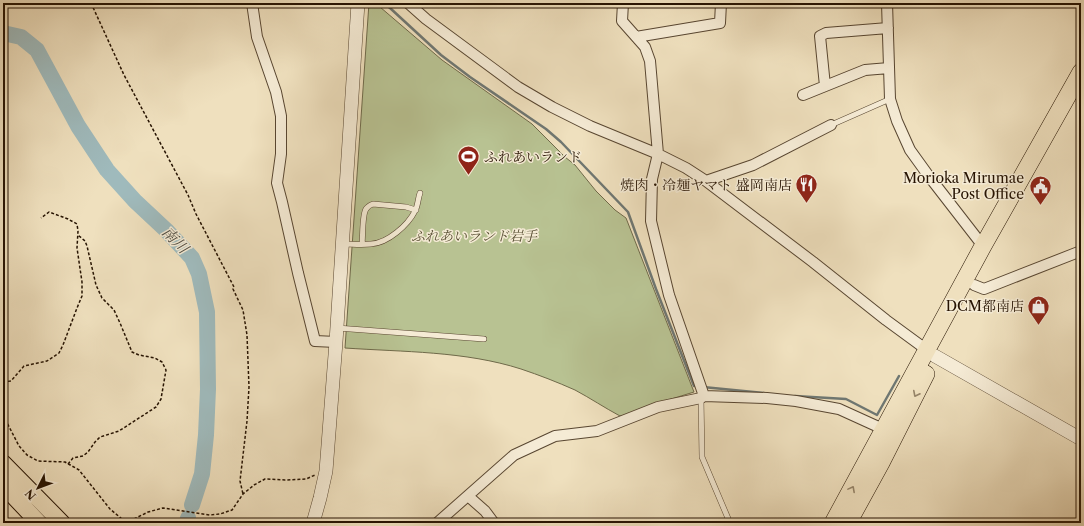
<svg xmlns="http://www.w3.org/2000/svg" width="1084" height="526" font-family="'Libre Caslon Text','Noto Serif JP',serif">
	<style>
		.green { fill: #b8c292; stroke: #6f6a4a }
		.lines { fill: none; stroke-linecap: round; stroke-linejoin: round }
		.stream { stroke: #6f7772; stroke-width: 2.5 }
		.river { stroke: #9fbabc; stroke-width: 16 }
		.service-casing { stroke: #584631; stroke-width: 6 }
		.minor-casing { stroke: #584631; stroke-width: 12 }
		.tertiary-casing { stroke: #584631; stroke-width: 14 }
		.primary-casing { stroke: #261302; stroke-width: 18 }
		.trunk-casing { stroke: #261302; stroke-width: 18 }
		.path { stroke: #261302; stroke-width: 1.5; stroke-dasharray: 3 2; stroke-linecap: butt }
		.service { stroke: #f5ebd5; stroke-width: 5 }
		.minor { stroke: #f5ebd5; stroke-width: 10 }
		.tertiary { stroke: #f5ebd5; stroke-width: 13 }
		.primary { stroke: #efe0be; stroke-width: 16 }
		.trunk { stroke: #efe0be; stroke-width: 17 }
		.oneway { stroke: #958469 }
		.labels { text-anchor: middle; stroke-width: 3; stroke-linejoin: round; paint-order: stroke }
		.poi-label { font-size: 14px; fill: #261302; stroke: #f5ebd5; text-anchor: end }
		.park-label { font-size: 14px; font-style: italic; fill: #595034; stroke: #f5ebd5 }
		.water-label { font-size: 15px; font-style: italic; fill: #504d43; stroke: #f5ebd5 }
	</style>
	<rect width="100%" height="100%" fill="#efe0be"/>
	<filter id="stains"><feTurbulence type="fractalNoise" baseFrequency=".005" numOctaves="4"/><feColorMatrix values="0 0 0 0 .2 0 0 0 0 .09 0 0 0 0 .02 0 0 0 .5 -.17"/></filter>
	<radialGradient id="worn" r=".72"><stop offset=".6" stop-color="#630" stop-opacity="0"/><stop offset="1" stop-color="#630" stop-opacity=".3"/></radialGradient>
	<path class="green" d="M 369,3 L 373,3 L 380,7 L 442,60 L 532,124 L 565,157 L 575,165 L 596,191 L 615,210 L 626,218 L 694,392 L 655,404 L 626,415 L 620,416 C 605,408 590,398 575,390 C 557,382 539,375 521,369 C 465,351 403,352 345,348 Z"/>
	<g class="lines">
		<path class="stream" d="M 383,3 L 390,8 L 441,55 L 470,77 L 546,129 L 561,142 L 628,212 L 656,289 L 694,386 L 698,386
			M 703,387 L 764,393
			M 795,396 L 846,399 L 877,415 L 899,376"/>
		<path class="river" d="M 3,33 L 21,37 L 37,50 L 78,126 L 107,170 L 135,201 L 166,230 L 192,258 L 199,274 L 207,312 L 208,389 L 206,435 L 202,474 L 192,505
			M 187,523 L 188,518"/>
		<defs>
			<path id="service" d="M 831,125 L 890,99
				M 343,244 C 352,244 362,245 371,244 C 388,243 408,225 415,211 C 418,206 418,198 420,193
				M 362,244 C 363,236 362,215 366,209 C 368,206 370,205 373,204 L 406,207 L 416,210
				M 337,328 L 484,339
				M 701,398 L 702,457 L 730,523"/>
			<path id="minor" d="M 252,3 L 257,37 L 276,92 L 281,116 L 281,154 L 277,183 L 282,202 L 298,273 L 315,341 L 336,342
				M 408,3 L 426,19 L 518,87 L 552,107 L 590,126 L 658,154 L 686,168 L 706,181 L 813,262 L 886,320 L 931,353
				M 623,3 L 622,21 L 645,47 L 650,61 L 658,154 L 652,179 L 651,221 L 669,295 L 704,396
				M 887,3 L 890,99 L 897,121 L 910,150 L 928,175 L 983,246
				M 636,37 L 720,23 L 721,3
				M 825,86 L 820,36 L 826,33 L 888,28
				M 803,95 L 865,70 L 889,68
				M 706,181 L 753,165 L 831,125
				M 974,285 L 984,289 L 1081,251
				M 468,496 L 485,511 L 494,523
				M 437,523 L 514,455 L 555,436 L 597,431 L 658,407 L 701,398 L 704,396 L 767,398 L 796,401 L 839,409 L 883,429"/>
			<path id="tertiary" d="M 935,356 L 1081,439
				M 313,523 L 320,498 L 326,471 L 336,342 L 358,3"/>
			<path id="primary" d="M 3,463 L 62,523
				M 3,485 L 39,523"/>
			<path id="trunk" d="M 833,523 L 983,246 L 1081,72
				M 848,523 L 881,463 L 926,374"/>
		</defs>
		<use href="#service" class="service-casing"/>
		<use href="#minor" class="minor-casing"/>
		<use href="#tertiary" class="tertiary-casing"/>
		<use href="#primary" class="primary-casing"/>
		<use href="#trunk" class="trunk-casing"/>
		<path class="path" d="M 91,3 L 124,75 L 188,195 L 196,214 L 234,287 L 233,289 L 243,310 L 247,335 L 249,387 L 247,421 L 240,481 L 243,494
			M 3,382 L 11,381 L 24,366 L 47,361 L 59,353 L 63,345 L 77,308 L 82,296 L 82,282 L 77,248 L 78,231 L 77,224 L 68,219 L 49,212 L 41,218
			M 3,415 L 19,446 L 27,455 L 38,461 L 65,462 L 79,470 L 110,509 L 122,519 L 134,519 L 148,512 L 163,508 L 210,515 L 220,514 L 232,510 L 243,494 L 254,485 L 265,479 L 285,480 L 306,479 L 315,475
			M 68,464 L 73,458 L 83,456 L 88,452 L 95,442 L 100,437 L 119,431 L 156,407 L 161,399 L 166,370 L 162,362 L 155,358 L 139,355 L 132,352 L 120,323 L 114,310 L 102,298 L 96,285 L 87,246 L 85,241 L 78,235"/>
		<use href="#service" class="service"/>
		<use href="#minor" class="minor"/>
		<use href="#tertiary" class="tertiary"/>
		<use href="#primary" class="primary"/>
		<use href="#trunk" class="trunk"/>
	</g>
	<defs><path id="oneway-chevron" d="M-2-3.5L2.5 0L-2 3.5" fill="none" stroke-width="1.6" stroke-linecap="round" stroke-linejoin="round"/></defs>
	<g class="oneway">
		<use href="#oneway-chevron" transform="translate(916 394) rotate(117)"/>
		<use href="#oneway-chevron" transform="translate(852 489) rotate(-62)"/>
	</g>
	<defs>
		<symbol id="stadium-pin" viewBox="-11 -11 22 30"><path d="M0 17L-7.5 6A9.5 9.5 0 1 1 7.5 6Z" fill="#8f2418" stroke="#f5ebd5"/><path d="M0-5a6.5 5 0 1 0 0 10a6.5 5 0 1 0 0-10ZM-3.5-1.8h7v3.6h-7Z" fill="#fff"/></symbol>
		<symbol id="restaurant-pin" viewBox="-11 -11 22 30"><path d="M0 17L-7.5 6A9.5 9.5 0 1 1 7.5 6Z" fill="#8f2418" stroke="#f5ebd5"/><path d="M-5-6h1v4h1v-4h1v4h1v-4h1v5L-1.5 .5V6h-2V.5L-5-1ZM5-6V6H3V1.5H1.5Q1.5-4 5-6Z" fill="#fff"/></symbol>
		<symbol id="civic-pin" viewBox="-11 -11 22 30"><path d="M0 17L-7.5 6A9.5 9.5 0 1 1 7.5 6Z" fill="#8f2418" stroke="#f5ebd5"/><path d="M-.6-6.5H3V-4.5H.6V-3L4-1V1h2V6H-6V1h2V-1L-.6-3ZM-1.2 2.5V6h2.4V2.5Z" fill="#fff"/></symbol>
		<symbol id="shop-pin" viewBox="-11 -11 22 30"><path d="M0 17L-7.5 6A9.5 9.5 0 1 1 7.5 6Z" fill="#8f2418" stroke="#f5ebd5"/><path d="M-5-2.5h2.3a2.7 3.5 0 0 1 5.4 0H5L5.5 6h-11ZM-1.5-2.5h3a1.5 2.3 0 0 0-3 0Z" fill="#fff"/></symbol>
	</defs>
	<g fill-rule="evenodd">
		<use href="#stadium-pin" x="456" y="144" width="25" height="34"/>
		<use href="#restaurant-pin" x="794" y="172" width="25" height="34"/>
		<use href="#civic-pin" x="1028" y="174" width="25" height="34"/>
		<use href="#shop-pin" x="1026" y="294" width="25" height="34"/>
	</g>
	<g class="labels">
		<g class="poi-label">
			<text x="484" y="162" text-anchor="start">ふれあいランド</text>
			<text x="1024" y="183">Morioka Mirumae<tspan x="1024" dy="16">Post Office</tspan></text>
			<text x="792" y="190">焼肉・冷麺ヤマト 盛岡南店</text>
			<text x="1024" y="311">DCM都南店</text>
		</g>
		<g class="park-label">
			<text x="474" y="241">ふれあいランド岩手</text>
		</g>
		<g class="water-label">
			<text transform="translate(175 240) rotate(46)" y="5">南川</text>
		</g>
	</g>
	<rect width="1084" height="526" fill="none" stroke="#efe0be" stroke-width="16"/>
	<rect x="4" y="4" width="1076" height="518" fill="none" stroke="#261302" stroke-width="2"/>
	<rect x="8" y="8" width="1068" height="510" fill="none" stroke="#261302"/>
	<g transform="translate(38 488) rotate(228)" stroke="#f5ebd5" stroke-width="3" paint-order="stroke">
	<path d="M0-3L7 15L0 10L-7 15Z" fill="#261302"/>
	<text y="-6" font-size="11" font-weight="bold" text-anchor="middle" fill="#261302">N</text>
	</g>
	<rect width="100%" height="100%" filter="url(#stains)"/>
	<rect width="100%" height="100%" fill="url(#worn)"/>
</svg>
